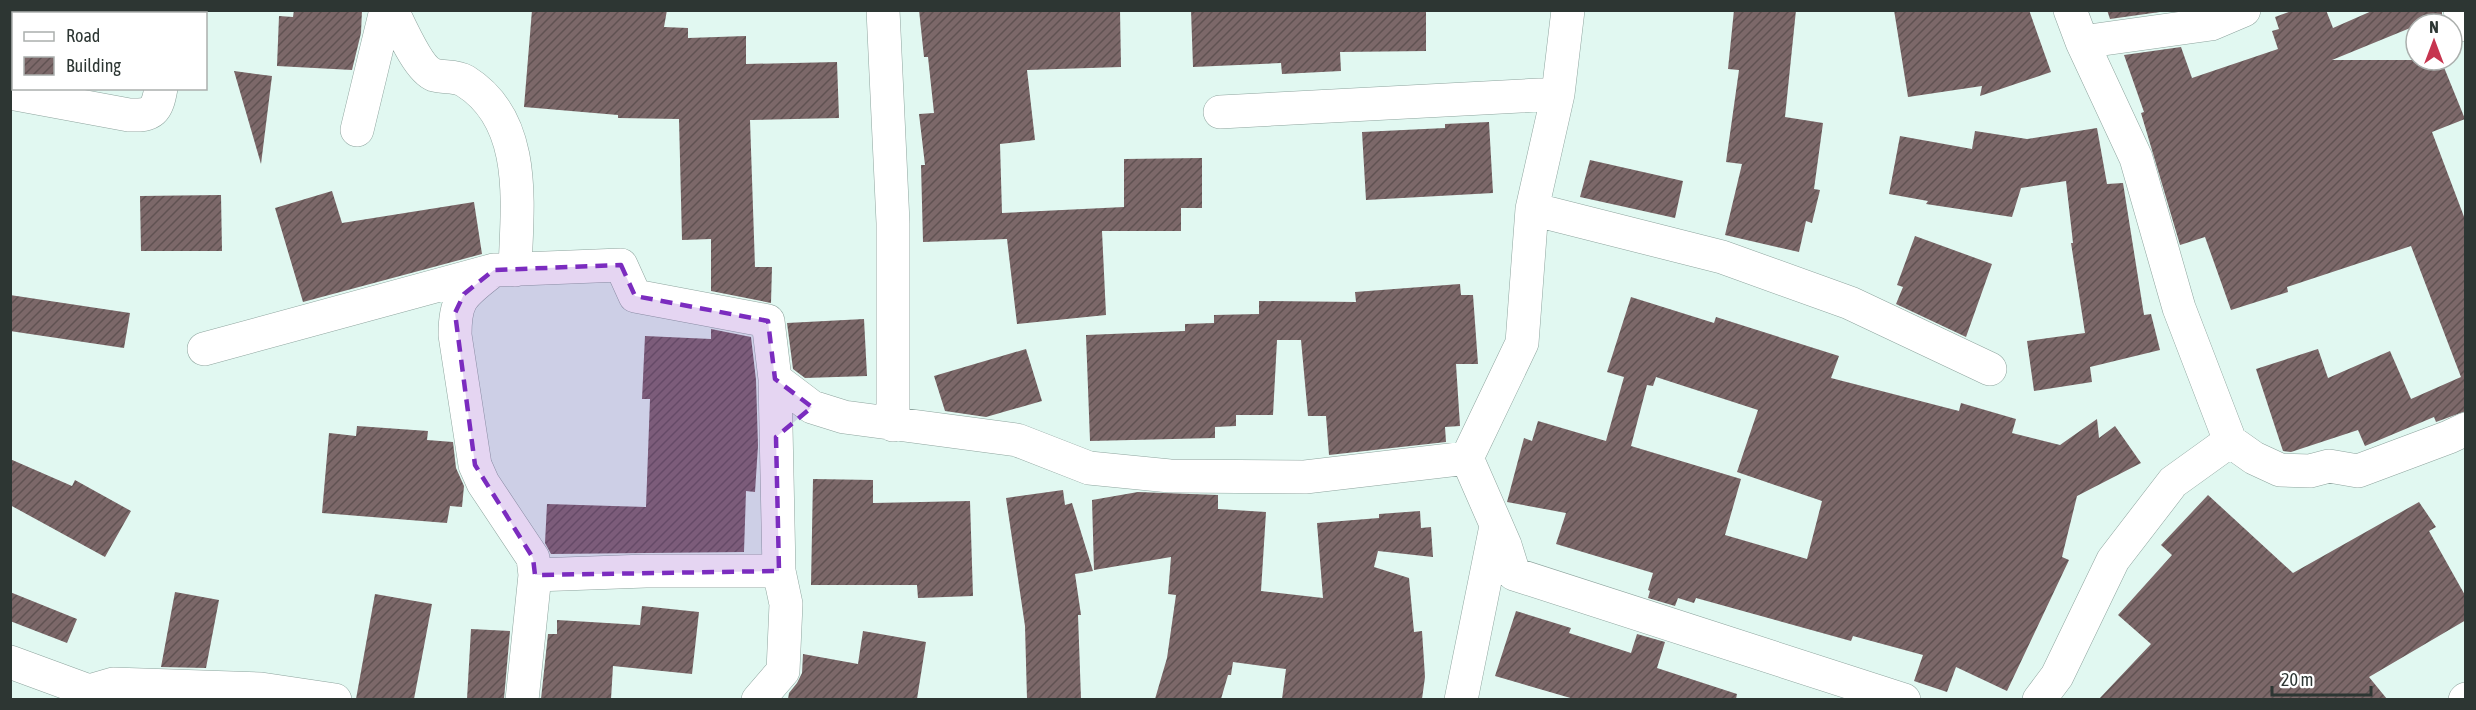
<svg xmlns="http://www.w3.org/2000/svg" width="2476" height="710" font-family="'Asap Condensed',sans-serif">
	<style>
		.building { fill: url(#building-hatch); fill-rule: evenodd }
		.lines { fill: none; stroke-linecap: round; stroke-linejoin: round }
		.minor-casing { stroke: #8ea49e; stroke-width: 34 }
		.minor { stroke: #fff; stroke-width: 33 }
		.marked { fill: #7b2cbf; fill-opacity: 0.2; stroke: #7b2cbf; stroke-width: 4.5; stroke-dasharray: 12 8; stroke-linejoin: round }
	</style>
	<defs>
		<pattern id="building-hatch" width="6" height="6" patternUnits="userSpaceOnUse" patternTransform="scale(1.5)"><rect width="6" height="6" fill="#7c6869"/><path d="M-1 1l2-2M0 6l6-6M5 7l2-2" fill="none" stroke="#605252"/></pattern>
	</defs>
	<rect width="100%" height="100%" fill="#e1f8f1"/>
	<path class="building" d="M 294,10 L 362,10 L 361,33 L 352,70 L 277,66 L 279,16 L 293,17 Z
		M 532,10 L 667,10 L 664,27 L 688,28 L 688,38 L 746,36 L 746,64 L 837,62 L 839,118 L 750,120 L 755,267 L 772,267 L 771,303 L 711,291 L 711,239 L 682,240 L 679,119 L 618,118 L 618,115 L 524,107 Z
		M 919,10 L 1120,10 L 1121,67 L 1027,70 L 1035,140 L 1000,144 L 1002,213 L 1124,207 L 1124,159 L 1202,158 L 1202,208 L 1181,208 L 1181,231 L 1102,231 L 1106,315 L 1017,324 L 1007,239 L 923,242 L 921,165 L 925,165 L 919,114 L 934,113 L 928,57 L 924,57 Z
		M 1191,10 L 1426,10 L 1426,51 L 1340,52 L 1341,71 L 1282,74 L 1281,63 L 1193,67 Z
		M 1734,10 L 1796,10 L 1785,117 L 1823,123 L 1814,189 L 1820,190 L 1812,223 L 1806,221 L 1799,252 L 1725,235 L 1742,164 L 1726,162 L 1739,70 L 1728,69 Z
		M 1894,10 L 2029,10 L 2051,72 L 1980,96 L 1982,86 L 1908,97 Z
		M 2107,10 L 2167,10 L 2167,11 L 2110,19 Z
		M 2294,10 L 2326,10 L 2333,28 L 2374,10 L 2442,10 L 2442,15 L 2332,60 L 2441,60 L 2465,119 L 2432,132 L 2466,222 L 2466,411 L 2436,422 L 2434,417 L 2365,446 L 2358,430 L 2291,452 L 2283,451 L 2256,369 L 2318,349 L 2328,378 L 2390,351 L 2411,399 L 2461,377 L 2411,246 L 2287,287 L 2288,292 L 2231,310 L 2205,237 L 2180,245 L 2141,113 L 2144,112 L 2124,55 L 2181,47 L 2192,78 L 2278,49 L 2272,31 L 2279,29 L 2275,17 Z
		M 234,71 L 272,76 L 261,164 Z
		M 1489,122 L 1493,193 L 1366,200 L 1362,132 L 1445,128 L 1445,124 Z
		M 2097,128 L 2107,184 L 2123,183 L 2144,315 L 2151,314 L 2160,350 L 2090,367 L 2092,382 L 2034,391 L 2027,341 L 2085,333 L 2071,243 L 2073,243 L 2066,181 L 2021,188 L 2012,217 L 1926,204 L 1928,201 L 1889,194 L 1900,136 L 1972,149 L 1975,131 L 2027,139 Z
		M 1590,160 L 1683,181 L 1675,218 L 1580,197 Z
		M 332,191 L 342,223 L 474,202 L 482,254 L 303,302 L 275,208 Z
		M 221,195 L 222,251 L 141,251 L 140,196 Z
		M 1915,236 L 1992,264 L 1966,337 L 1896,304 L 1903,287 L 1897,285 Z
		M 1460,284 L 1461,295 L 1473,295 L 1478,364 L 1456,364 L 1460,426 L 1445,427 L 1446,442 L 1329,455 L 1326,416 L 1308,416 L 1301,340 L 1277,340 L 1273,415 L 1236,415 L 1236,426 L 1215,427 L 1215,438 L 1090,441 L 1086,335 L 1185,331 L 1185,324 L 1214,323 L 1214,315 L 1259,314 L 1259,301 L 1356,302 L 1355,292 Z
		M 10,295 L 130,313 L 124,348 L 10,331 Z
		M 1631,297 L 1714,323 L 1716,317 L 1839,356 L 1831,378 L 1959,411 L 1961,403 L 2016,419 L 2012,433 L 2060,445 L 2097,419 L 2099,438 L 2115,426 L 2141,463 L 2077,496 L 2062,557 L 2069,560 L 2007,691 L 1956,667 L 1947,692 L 1914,681 L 1923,655 L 1853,636 L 1851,641 L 1696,598 L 1694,603 L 1678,598 L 1675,606 L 1648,598 L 1650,591 L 1648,590 L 1653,573 L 1556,544 L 1566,513 L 1507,502 L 1524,438 L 1532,441 L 1538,421 L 1606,441 L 1624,377 L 1607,372 ZM 1656,377 L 1758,410 L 1737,472 L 1822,501 L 1807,559 L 1725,535 L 1741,479 L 1631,446 L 1647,385 L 1653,386 Z
		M 864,319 L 867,376 L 805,378 L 793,369 L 787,323 Z
		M 711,329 L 751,337 L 756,380 L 758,446 L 755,492 L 746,491 L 744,552 L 551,554 L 545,543 L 547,504 L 646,507 L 650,399 L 642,399 L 645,336 L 711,339 Z
		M 1026,349 L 1042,401 L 986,417 L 945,411 L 934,376 Z
		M 357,426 L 428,431 L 427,440 L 453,442 L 456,468 L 464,486 L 462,507 L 450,506 L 447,523 L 322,513 L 329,433 L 356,436 Z
		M 10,459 L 72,486 L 75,480 L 131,511 L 105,557 L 10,505 Z
		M 813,479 L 873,480 L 873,503 L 970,501 L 973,596 L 918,598 L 917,585 L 811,585 Z
		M 1063,490 L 1065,505 L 1072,503 L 1093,571 L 1075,574 L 1081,615 L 1078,615 L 1081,699 L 1027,699 L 1025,626 L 1006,498 Z
		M 1138,492 L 1218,495 L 1218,509 L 1266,512 L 1261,591 L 1323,598 L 1317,523 L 1379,518 L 1379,514 L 1420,511 L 1421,528 L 1431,527 L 1433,557 L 1378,551 L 1374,567 L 1409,578 L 1414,632 L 1422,631 L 1425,677 L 1422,699 L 1282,699 L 1286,669 L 1233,662 L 1231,675 L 1228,675 L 1221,699 L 1155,699 L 1167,658 L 1176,595 L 1168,594 L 1171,557 L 1094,570 L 1092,500 Z
		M 2208,495 L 2293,573 L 2419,502 L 2436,527 L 2429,531 L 2466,597 L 2466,620 L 2369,677 L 2387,699 L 2099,699 L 2151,644 L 2118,615 L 2172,555 L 2161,545 Z
		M 10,592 L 77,619 L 67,643 L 10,621 Z
		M 175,592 L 219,600 L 206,668 L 161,667 Z
		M 375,594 L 432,604 L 414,699 L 356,699 Z
		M 642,606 L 699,612 L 692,674 L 613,666 L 611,699 L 541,699 L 548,634 L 557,634 L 557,620 L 640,625 Z
		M 1516,611 L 1571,628 L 1569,633 L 1631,653 L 1637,634 L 1665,642 L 1657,668 L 1737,694 L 1736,699 L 1574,699 L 1495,676 Z
		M 471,629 L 510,631 L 504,699 L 467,699 Z
		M 863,631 L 926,642 L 917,699 L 788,699 L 789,693 L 797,683 L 802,673 L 803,654 L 858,664 Z"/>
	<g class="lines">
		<defs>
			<path id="minor" d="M 392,10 C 400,26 418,69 434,75 C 444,78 455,75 465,81 C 529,121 517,206 515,270
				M 883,10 L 893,223 L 893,425
				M 1568,10 L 1558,94 L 1532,209 L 1522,343 L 1467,458 L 1505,545 L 1514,574 L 1904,700
				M 2070,10 L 2082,42 L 2136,158 L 2179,308 L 2230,441 L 2254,458 L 2280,470 L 2310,471 L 2329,466 L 2358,471 L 2449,437 L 2466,429
				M 2460,10 L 2466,25
				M 171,14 L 171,10
				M 2082,42 L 2211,24 L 2244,10
				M 10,93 L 129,115 C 153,116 157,111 161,88
				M 1220,112 L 1558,94
				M 357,130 L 386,10
				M 1532,209 L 1722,257 L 1850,303 L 1990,369
				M 490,273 C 463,295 455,298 455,335 L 475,465 L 483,483 L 533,558 L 535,575 L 522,700
				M 204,349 L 494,270 L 621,265 L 635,296 L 768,321 L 775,379 L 812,407 L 844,417 L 1017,440 L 1089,468 L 1170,476 L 1305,477 L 1467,458
				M 535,575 L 646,571 L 779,571
				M 10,662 L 89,691
				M 83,700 L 89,691 L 113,684 L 261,689 L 335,700
				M 758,700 L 783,671 L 786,604 L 779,571 L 775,379
				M 1461,700 L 1496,526
				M 2039,700 L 2057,676 L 2113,560 L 2173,482 L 2230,441
				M 2465,700 L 2466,699"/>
		</defs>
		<use href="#minor" class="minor-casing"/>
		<use href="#minor" class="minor"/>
	</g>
	<path class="marked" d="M 621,265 L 635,296 L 768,321 L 775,379 L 812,407 L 776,437 L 779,571 L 535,575 L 533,558 L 475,465 L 455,313 L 464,294 L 494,270 Z"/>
	<rect width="2476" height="710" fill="none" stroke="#2d3633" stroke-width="24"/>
	<rect x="12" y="12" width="195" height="78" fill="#ffffff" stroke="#abafad" stroke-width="1.5"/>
	<rect x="24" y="32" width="30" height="9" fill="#ffffff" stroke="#abafad" stroke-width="1.5"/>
	<text x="66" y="42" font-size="18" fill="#2d3633">Road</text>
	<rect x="24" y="57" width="30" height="18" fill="url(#building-hatch)" stroke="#abafad" stroke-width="1.5"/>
	<text x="66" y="72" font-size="18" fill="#2d3633">Building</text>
	<g transform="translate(2434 42)"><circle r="28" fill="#ffffff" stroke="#abafad" stroke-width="1.5"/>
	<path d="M0-4.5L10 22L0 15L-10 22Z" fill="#c6354f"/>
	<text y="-9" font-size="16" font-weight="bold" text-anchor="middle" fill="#2d3633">N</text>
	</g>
	<path d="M2272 686v9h99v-9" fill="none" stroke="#2d3633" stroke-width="3"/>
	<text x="2281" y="686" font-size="18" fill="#2d3633" stroke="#ffffff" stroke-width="4.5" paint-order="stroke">20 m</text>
</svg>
